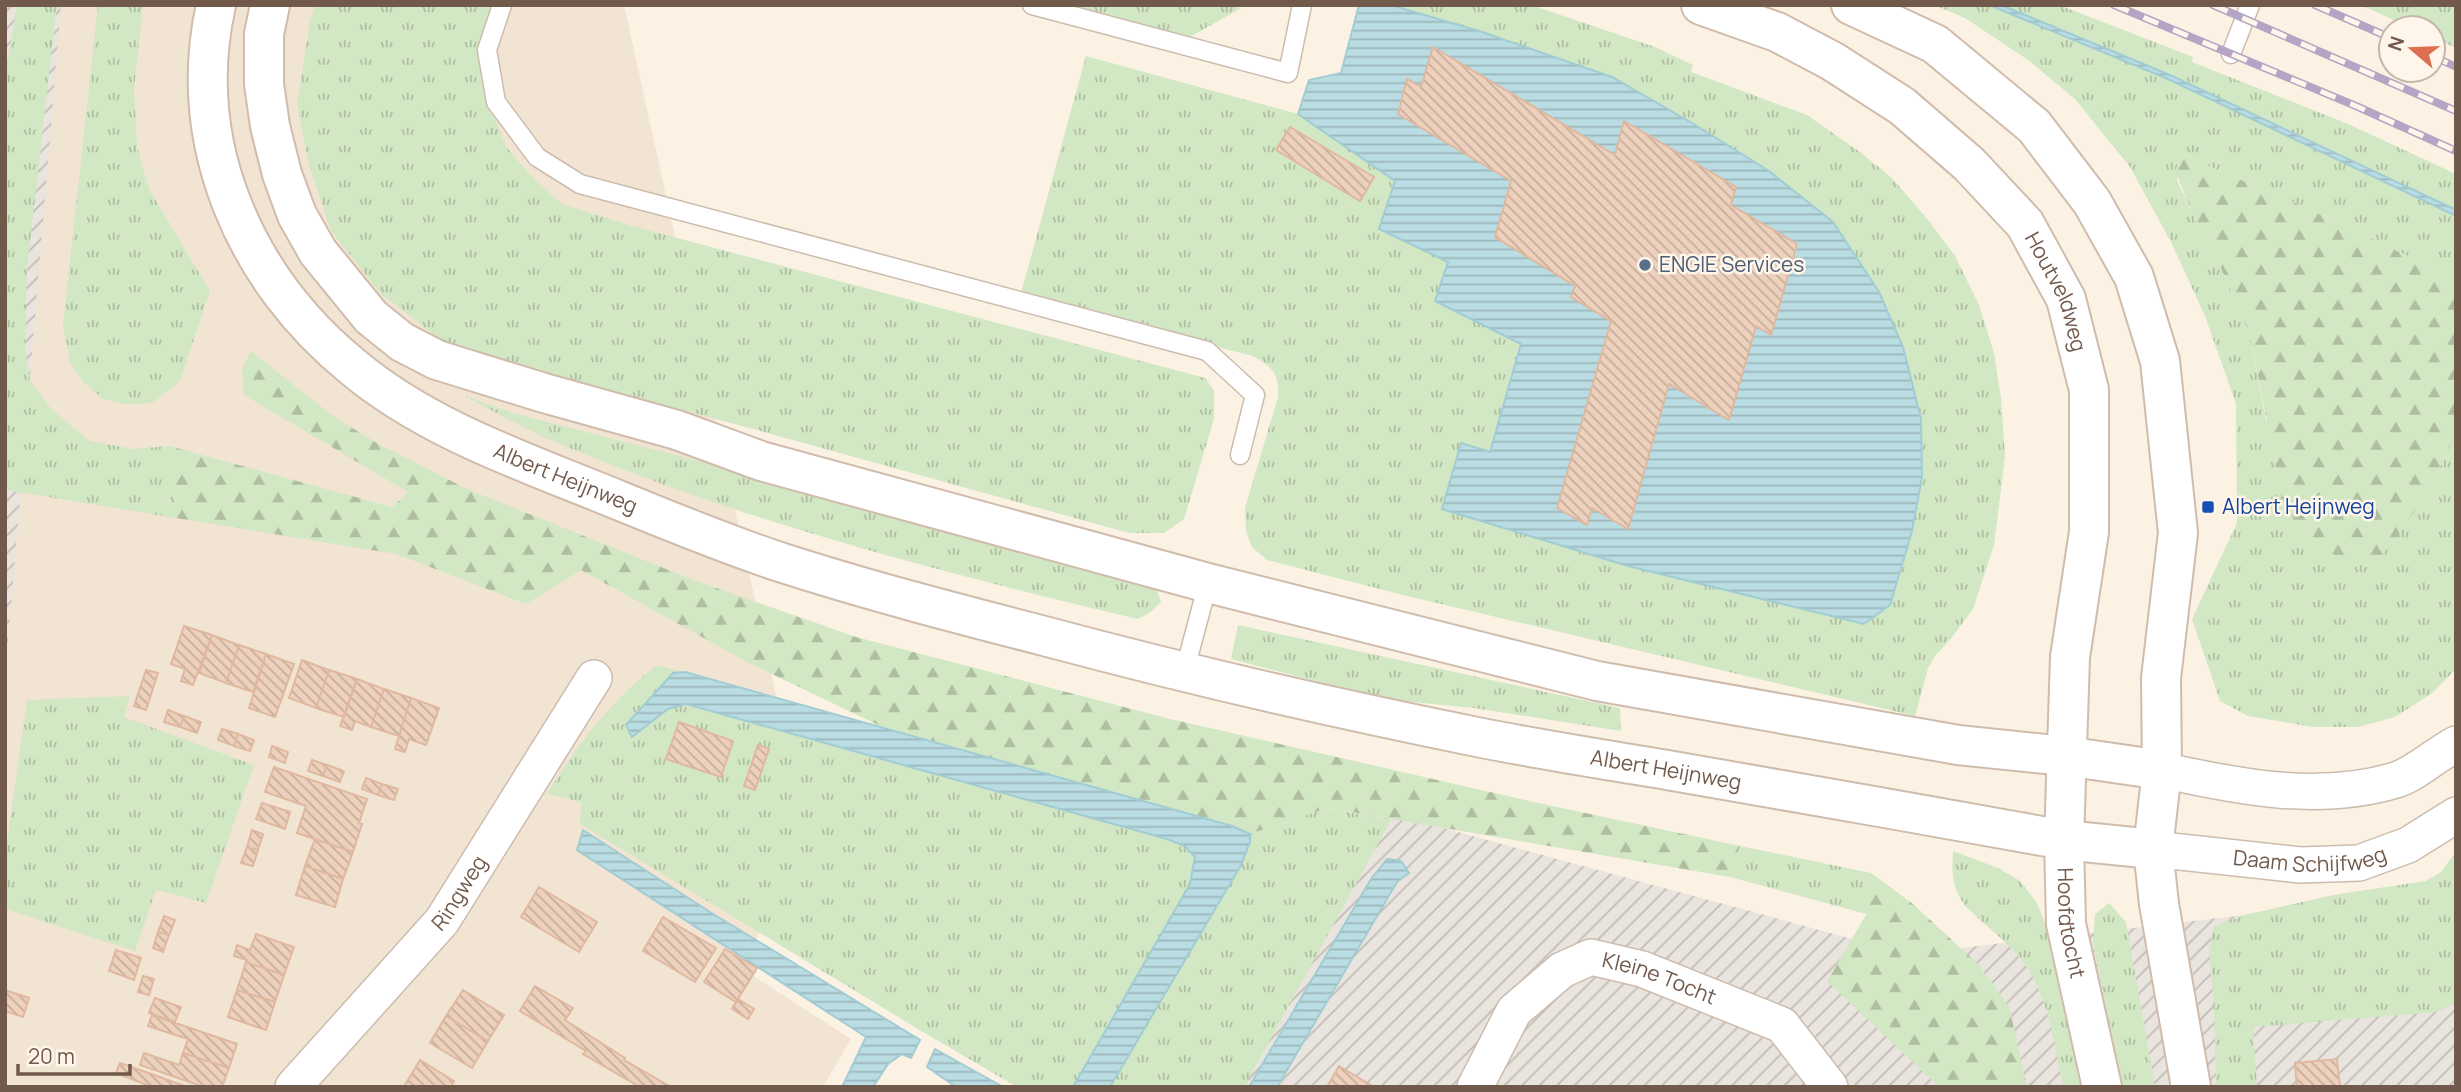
<svg xmlns="http://www.w3.org/2000/svg" width="2461" height="1092" font-family="Manrope,sans-serif">
	<style>
		.residential { fill: #f2e4d3 }
		.industrial { fill: url(#industrial-furrows) }
		.grass { fill: url(#grass-tufts) }
		.forest { fill: url(#forest-firs) }
		.water { fill: url(#water-rules); stroke: #a1ccd4; stroke-width: 2 }
		.building { fill: url(#building-back-hatch); stroke: #e0b89f; stroke-width: 2 }
		.lines { fill: none; stroke-linecap: round; stroke-linejoin: round }
		.lane-casing { stroke: #cdbcae; stroke-width: 21 }
		.street-casing { stroke: #cdbcae; stroke-width: 38 }
		.secondary-casing { stroke: #d0bcac; stroke-width: 42 }
		.lane { stroke: #fff; stroke-width: 18 }
		.street { stroke: #fff; stroke-width: 35 }
		.secondary { stroke: #fff; stroke-width: 38 }
		.rail-casing { stroke: #b5a4c3; stroke-width: 8 }
		.rail { stroke: #fef6ea; stroke-width: 5; stroke-dasharray: 16; stroke-linecap: butt }
		.service-dot { fill: #5c6f8a; stroke: #fef6ea; stroke-width: 2.5 }
		.transit-dot { fill: #1a4fb4; stroke: #fef6ea; stroke-width: 2.5 }
		.labels { text-anchor: middle; stroke-width: 5; stroke-linejoin: round; paint-order: stroke }
		.service-label { font-size: 21px; fill: #4e5e75; stroke: #fef6ea; text-anchor: start }
		.street-label { font-size: 21px; fill: #71594b; stroke: #fef6ea }
		.transit-label { font-size: 21px; fill: #164399; stroke: #fef6ea; text-anchor: start }
	</style>
	<defs>
		<pattern id="industrial-furrows" width="10" height="10" patternUnits="userSpaceOnUse" patternTransform="scale(1.75)"><rect width="10" height="10" fill="#eae4de"/><path d="M-1 1l2-2M0 10L10 0M9 11l2-2" fill="none" stroke="#c2bcb6"/></pattern>
		<pattern id="grass-tufts" width="24" height="20" patternUnits="userSpaceOnUse" patternTransform="scale(1.75)"><rect width="24" height="20" fill="#d2e7c4"/><path d="M3 7l-1-3M5 7V3M7 7l1-3M15 17l-1-3M17 17v-4M19 17l1-3" fill="none" stroke="#afbea1"/></pattern>
		<pattern id="forest-firs" width="22" height="20" patternUnits="userSpaceOnUse" patternTransform="scale(1.75)"><rect width="22" height="20" fill="#d2e7c4"/><path d="M5 1l3.5 6h-7zM16 11l3.5 6h-7z" fill="#afbea1"/></pattern>
		<pattern id="water-rules" width="6" height="5" patternUnits="userSpaceOnUse" patternTransform="scale(1.75)"><rect width="6" height="5" fill="#badde3"/><path d="M0 2.5h6" fill="none" stroke="#9cb6ba"/></pattern>
		<pattern id="building-back-hatch" width="6" height="6" patternUnits="userSpaceOnUse" patternTransform="scale(1.75)"><rect width="6" height="6" fill="#eed1bd"/><path d="M-1 5l2 2M0 0l6 6M5-1l2 2" fill="none" stroke="#c5ad9c"/></pattern>
	</defs>
	<rect width="100%" height="100%" fill="#fbf2e4"/>
	<path class="residential" d="M 5,5 L 624,5 L 804,822 L 744,970 L 851,1039 L 823,1087 L 5,1087 Z"/>
	<path class="industrial" d="M 5,5 L 61,5 L 5,678 Z
		M 1362,806 L 1908,954 L 2245,915 L 2334,895 L 2426,881 L 2440,873 L 2456,852 L 2456,1087 L 1214,1087 Z"/>
	<path class="grass" d="M 17,5 L 57,5 L 27,269 L 25,349 L 30,380 L 52,410 L 90,441 L 133,449 L 169,446 L 176,518 L 5,490 L 5,76 Z
		M 98,5 L 143,5 L 134,89 L 137,146 L 149,189 L 210,291 L 180,381 L 152,403 L 125,404 L 103,399 L 83,382 L 70,362 L 63,325 Z
		M 315,5 L 493,5 L 485,44 L 485,92 L 506,147 L 534,179 L 562,204 L 632,226 L 1205,378 L 1214,390 L 1214,419 L 1184,519 L 1164,533 L 1129,533 L 742,426 L 502,362 L 442,341 L 380,293 L 331,231 L 309,165 L 297,104 L 310,21 Z
		M 1071,5 L 1229,5 L 1241,8 L 1190,37 Z
		M 1391,5 L 1531,5 L 1655,47 L 1693,65 L 1691,72 L 1807,115 L 1860,152 L 1892,178 L 1928,220 L 1955,256 L 1979,305 L 1994,353 L 2001,398 L 2005,456 L 1994,545 L 1973,609 L 1950,640 L 1935,656 L 1928,668 L 1915,716 L 1403,595 L 1267,560 L 1252,547 L 1246,531 L 1245,508 L 1278,397 C 1279,372 1273,368 1253,356 L 1020,297 L 1086,56 L 1298,114 L 1395,181 L 1448,262 L 1435,301 L 1521,344 L 1490,452 L 1442,509 L 1628,566 L 1864,624 L 1922,477 L 1921,419 L 1903,347 L 1833,222 L 1769,171 L 1692,123 L 1612,77 L 1482,32 Z
		M 1934,5 L 1989,5 L 2002,11 L 2168,79 L 2456,216 L 2456,279 L 2313,211 L 2183,155 L 2177,180 L 2193,215 L 2217,259 L 2250,335 L 2266,421 L 2427,493 L 2456,434 L 2456,669 L 2431,694 L 2395,717 L 2358,727 L 2313,727 L 2248,716 L 2220,701 L 2192,619 L 2237,523 L 2236,404 L 2205,316 L 2171,242 L 2130,167 L 2075,99 L 2028,60 L 1965,18 Z
		M 2001,5 L 2059,5 L 2193,57 L 2192,62 L 2348,124 L 2456,174 L 2456,211 L 2170,75 Z
		M 2361,5 L 2400,7 L 2401,5 L 2456,5 L 2456,48 L 2433,38 L 2433,28 L 2411,28 Z
		M 463,395 L 513,413 L 883,509 L 1156,588 L 1161,602 L 1151,612 L 1138,619 C 939,572 741,521 553,441 C 522,428 493,411 463,395 Z
		M 1238,625 L 1620,708 L 1621,731 L 1474,708 L 1382,699 L 1231,659 Z
		M 657,665 L 1232,826 L 1250,834 L 1327,808 L 1391,820 L 1244,1087 L 1017,1087 L 923,1032 L 580,824 L 581,802 L 547,794 C 576,746 612,699 657,665 Z
		M 130,696 L 124,717 L 254,765 L 206,903 L 156,890 L 135,951 L 5,909 L 5,855 L 27,700 Z
		M 1740,846 L 1871,873 L 1866,914 L 1730,877 Z
		M 1953,851 L 1998,868 L 2020,881 L 2037,903 L 2050,935 L 2087,1087 L 2063,1087 C 2054,1044 2049,995 2021,959 C 2005,940 1984,924 1966,907 C 1951,886 1952,875 1953,851 Z
		M 2456,852 L 2456,1003 L 2437,1012 L 2253,1027 L 2257,1087 L 2216,1087 C 2215,1057 2215,1027 2213,997 C 2212,970 2205,953 2215,926 L 2245,915 L 2334,895 L 2426,881 L 2440,873 Z
		M 2109,903 L 2126,922 L 2155,1087 L 2122,1087 L 2093,943 L 2095,914 Z"/>
	<path class="forest" d="M 2183,155 L 2313,211 L 2456,279 L 2456,434 L 2427,493 L 2397,537 L 2377,560 L 2342,560 L 2305,535 L 2282,498 L 2250,335 L 2217,259 L 2193,215 L 2175,170 Z
		M 251,351 L 333,416 L 375,442 L 467,489 L 691,579 L 856,637 L 1170,719 L 1534,802 L 1740,846 L 1730,877 L 1327,808 L 1250,834 L 1232,826 L 880,726 L 747,662 L 581,570 L 526,604 L 396,554 L 176,518 L 169,446 L 392,507 L 408,492 L 244,395 L 242,369 Z
		M 1871,873 L 1913,904 L 1978,964 L 2009,1006 L 2027,1087 L 1939,1087 L 1827,981 L 1866,915 Z"/>
	<path class="water" d="M 1359,5 L 1391,5 L 1482,32 L 1612,77 L 1692,123 L 1769,171 L 1833,222 L 1879,292 L 1903,347 L 1921,419 L 1922,477 L 1912,531 L 1890,605 L 1864,624 L 1628,566 L 1442,509 L 1461,443 L 1490,452 L 1521,344 L 1435,301 L 1448,262 L 1379,229 L 1395,181 L 1298,114 L 1309,80 L 1341,73 Z
		M 1989,5 L 2001,5 L 2170,75 L 2456,210 L 2456,216 L 2168,79 Z
		M 685,672 L 1232,826 L 1250,834 L 1250,842 L 1241,865 L 1110,1087 L 1073,1087 L 1190,884 L 1195,857 L 1185,846 L 1167,839 L 686,704 L 668,709 L 632,737 L 626,725 L 673,673 Z
		M 583,830 L 710,912 L 920,1040 L 911,1058 L 902,1054 L 888,1064 L 873,1087 L 842,1087 L 866,1037 L 577,850 Z
		M 1387,859 L 1401,861 L 1409,873 L 1397,882 L 1277,1087 L 1249,1087 L 1371,879 Z
		M 935,1049 L 1003,1087 L 956,1087 L 927,1067 Z"/>
	<path class="building" d="M 1433,47 L 1615,155 L 1624,121 L 1736,187 L 1731,205 L 1797,244 L 1771,335 L 1756,326 L 1729,420 L 1669,384 L 1628,529 L 1592,508 L 1587,525 L 1557,508 L 1611,321 L 1571,297 L 1575,286 L 1495,237 L 1511,181 L 1398,114 L 1407,79 L 1421,87 Z
		M 1290,127 L 1374,177 L 1360,201 L 1276,150 Z
		M 184,626 L 212,635 L 193,685 L 181,681 L 185,669 L 171,664 Z
		M 212,635 L 239,645 L 226,683 L 199,673 Z
		M 239,645 L 266,654 L 253,692 L 226,683 Z
		M 266,654 L 294,664 L 275,717 L 249,708 Z
		M 302,660 L 329,670 L 316,708 L 289,698 Z
		M 146,670 L 158,673 L 146,710 L 134,706 Z
		M 329,670 L 357,679 L 344,717 L 316,708 Z
		M 357,679 L 384,689 L 371,727 L 355,721 L 352,730 L 340,726 Z
		M 384,689 L 411,698 L 399,736 L 371,727 Z
		M 411,698 L 439,708 L 426,745 L 409,739 L 405,752 L 395,749 Z
		M 168,710 L 184,716 L 180,727 L 164,722 Z
		M 184,716 L 201,722 L 197,733 L 180,727 Z
		M 679,722 L 733,741 L 721,777 L 666,759 Z
		M 222,729 L 238,734 L 234,746 L 218,740 Z
		M 238,734 L 254,740 L 250,751 L 234,746 Z
		M 758,745 L 769,749 L 755,790 L 744,786 Z
		M 272,746 L 288,752 L 285,763 L 269,757 Z
		M 312,760 L 327,765 L 323,776 L 308,771 Z
		M 327,765 L 344,771 L 340,782 L 323,776 Z
		M 274,767 L 367,799 L 359,823 L 362,824 L 353,852 L 297,833 L 306,806 L 265,792 Z
		M 366,778 L 382,784 L 378,795 L 362,789 Z
		M 382,784 L 398,789 L 394,800 L 378,795 Z
		M 262,803 L 290,812 L 285,829 L 256,819 Z
		M 252,830 L 263,834 L 258,850 L 247,847 Z
		M 315,839 L 353,852 L 343,879 L 305,866 Z
		M 247,847 L 258,850 L 253,866 L 241,863 Z
		M 305,866 L 343,879 L 335,907 L 296,895 Z
		M 539,887 L 597,922 L 579,952 L 521,917 Z
		M 164,916 L 175,920 L 169,935 L 158,932 Z
		M 663,917 L 716,948 L 695,982 L 643,951 Z
		M 158,932 L 169,935 L 163,952 L 153,948 Z
		M 256,934 L 294,947 L 284,975 L 246,962 L 247,960 L 234,956 L 237,945 L 250,950 Z
		M 725,949 L 757,968 L 736,1002 L 704,982 Z
		M 116,950 L 141,958 L 134,980 L 109,971 Z
		M 246,962 L 284,975 L 275,1002 L 237,990 Z
		M 143,976 L 154,979 L 149,995 L 138,992 Z
		M 535,986 L 573,1008 L 565,1020 L 625,1058 L 624,1060 L 671,1087 L 640,1087 L 583,1054 L 586,1051 L 520,1011 Z
		M 5,990 L 29,998 L 23,1017 L 5,1011 Z
		M 237,990 L 275,1002 L 266,1030 L 228,1017 Z
		M 463,990 L 504,1015 L 488,1041 L 446,1016 Z
		M 155,998 L 181,1007 L 175,1022 L 149,1013 Z
		M 738,999 L 754,1009 L 748,1019 L 732,1009 Z
		M 152,1015 L 237,1044 L 229,1068 L 183,1053 L 188,1039 L 148,1026 Z
		M 446,1016 L 488,1041 L 472,1068 L 430,1043 Z
		M 144,1053 L 179,1065 L 183,1053 L 229,1068 L 222,1087 L 204,1087 L 140,1065 Z
		M 2337,1059 L 2340,1087 L 2297,1087 L 2295,1063 Z
		M 420,1060 L 454,1081 L 451,1087 L 408,1087 L 405,1085 Z
		M 120,1063 L 157,1076 L 187,1087 L 152,1087 L 116,1073 Z
		M 1339,1066 L 1374,1087 L 1327,1087 Z"/>
	<g class="lines">
		<defs>
			<path id="lane" d="M 502,5 L 487,50 L 496,102 L 537,157 L 580,184 L 1207,351 L 1255,395 L 1240,455
				M 1032,5 L 1288,73 L 1302,5
				M 2231,54 L 2250,5
				M 1184,673 L 1208,583"/>
			<g id="street">
				<path d="M 2162,770 C 2238,787 2319,803 2396,780 C 2415,774 2437,754 2456,744"/>
				<path id="s1" d="M 2153,849 L 2300,865 L 2359,863 L 2408,845 L 2456,815"/>
				<path id="s2" d="M 293,1087 L 442,921 L 594,678"/>
				<path id="s3" d="M 1475,1087 L 1514,1011 L 1562,970 L 1591,957 L 1642,969 L 1782,1025 L 1830,1087"/>
			</g>
			<g id="secondary">
				<path id="s4" d="M 216,5 C 185,144 245,279 353,367 C 428,430 528,463 618,500 C 672,522 727,545 783,563 C 870,591 959,614 1048,637 C 1190,675 1333,708 1477,737 C 1542,750 1608,760 1673,771 C 1803,794 1934,816 2064,840 L 2153,849"/>
				<path d="M 270,5 L 264,34 L 264,84 L 270,126 L 282,174 L 297,215 L 318,252 L 371,317 L 402,342 L 437,360 L 544,393 L 677,430 L 761,461 L 1208,583 L 1597,681 L 1958,745 L 2065,756 L 2162,770"/>
				<path id="s5" d="M 1701,5 L 1777,32 L 1832,61 L 1902,106 L 1969,164 L 2025,224 L 2066,299 L 2089,390 L 2089,532 L 2070,657 L 2064,840 L 2066,924 L 2102,1087"/>
				<path d="M 1851,5 L 1935,44 L 2034,126 L 2092,202 L 2134,277 L 2160,361 L 2178,533 L 2161,678 L 2162,770 L 2153,849 L 2159,904 L 2191,1087"/>
			</g>
		</defs>
		<use href="#lane" class="lane-casing"/>
		<use href="#street" class="street-casing"/>
		<use href="#secondary" class="secondary-casing"/>
		<use href="#lane" class="lane"/>
		<use href="#street" class="street"/>
		<use href="#secondary" class="secondary"/>
		<defs>
			<path id="rail" d="M 2114,5 L 2356,106 L 2456,151
				M 2213,5 L 2456,111
				M 2315,5 L 2391,38
				M 2433,56 L 2456,67"/>
		</defs>
		<use href="#rail" class="rail-casing"/>
		<use href="#rail" class="rail"/>
	</g>
	<circle class="service-dot" cx="1645" cy="265" r="7"/>
	<rect class="transit-dot" x="2201" y="500" width="14" height="14" rx="3.5"/>
	<g class="labels">
		<g class="service-label">
			<text x="1659" y="272">ENGIE Services</text>
		</g>
		<g class="street-label">
			<text dy="7" stroke="none"><textPath href="#s5" startOffset="472">Houtveldweg</textPath></text>
			<text dy="7" stroke="none"><textPath href="#s4" startOffset="649">Albert Heijnweg</textPath></text>
			<text dy="7" stroke="none"><textPath href="#s4" startOffset="1790">Albert Heijnweg</textPath></text>
			<text dy="7" stroke="none"><textPath href="#s1" startOffset="158">Daam Schijfweg</textPath></text>
			<text dy="7" stroke="none"><textPath href="#s2" startOffset="256">Ringweg</textPath></text>
			<text dy="7" stroke="none"><textPath href="#s5" startOffset="1111">Hoofdtocht</textPath></text>
			<text dy="7" stroke="none"><textPath href="#s3" startOffset="252">Kleine Tocht</textPath></text>
		</g>
		<g class="transit-label">
			<text x="2222" y="514">Albert Heijnweg</text>
		</g>
	</g>
	<rect width="2461" height="1092" fill="none" stroke="#71594b" stroke-width="14"/>
	<g transform="translate(2412 49) rotate(289)"><circle r="33" fill="#fef6ea" stroke="#c6b7aa" stroke-width="2"/>
	<path d="M0-5L12 26L0 18L-12 26Z" fill="#dd7051"/>
	<text y="-10" font-size="19" font-weight="bold" text-anchor="middle" fill="#71594b">N</text>
	</g>
	<path d="M18 1064v10h112v-10" fill="none" stroke="#71594b" stroke-width="3.5"/>
	<text x="28" y="1064" font-size="21" fill="#71594b" stroke="#fef6ea" stroke-width="5" paint-order="stroke">20 m</text>
</svg>
